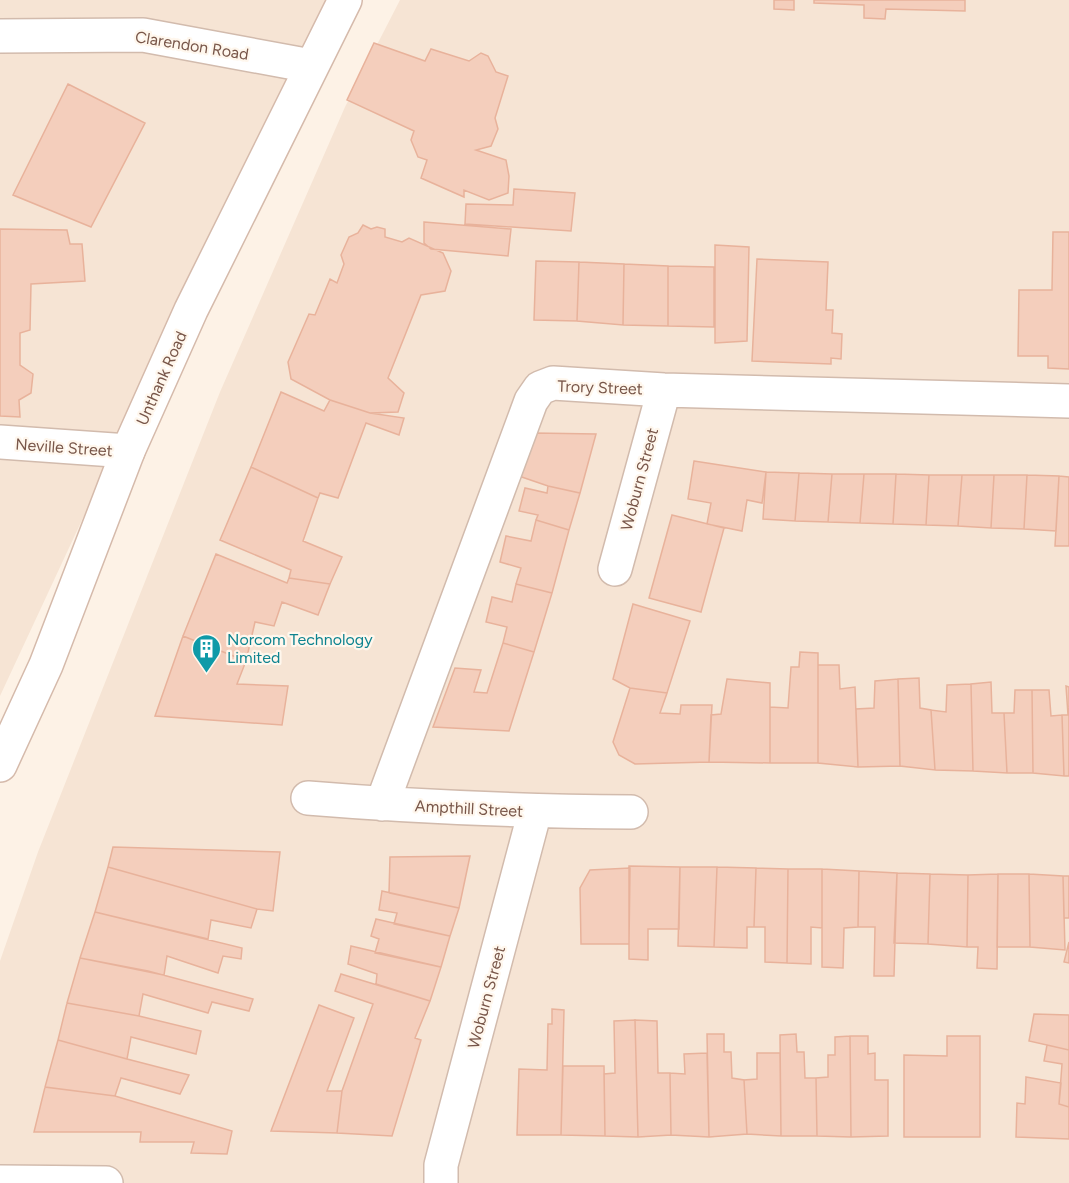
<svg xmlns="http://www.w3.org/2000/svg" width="1069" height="1183" font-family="Figtree,sans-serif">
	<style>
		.residential { fill: #f6e4d4 }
		.building { fill: #f4cebc; stroke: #e8b29b; stroke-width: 1.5 }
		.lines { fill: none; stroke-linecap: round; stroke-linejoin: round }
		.street-casing { stroke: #d2bbad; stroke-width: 36 }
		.secondary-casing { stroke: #d5baab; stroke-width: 36 }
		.street { stroke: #fff; stroke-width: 33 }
		.secondary { stroke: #fff; stroke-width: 33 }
		.labels { text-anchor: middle; stroke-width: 4.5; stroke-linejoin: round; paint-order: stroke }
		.street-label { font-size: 16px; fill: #785649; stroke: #fff7ed }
		.culture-label { font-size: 16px; fill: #0d838f; stroke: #fff7ed; text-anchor: start }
	</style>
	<rect width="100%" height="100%" fill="#fdf2e6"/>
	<path class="residential" d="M 0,0 L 336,0 L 109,462 L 0,696 Z
		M 400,0 L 1069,0 L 1069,1183 L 0,1183 L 0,961 L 38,852 L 220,392 L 345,107 Z"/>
	<path class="building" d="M 774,0 L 794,0 L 794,10 L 774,9 Z
		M 814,0 L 965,0 L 965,11 L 886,9 L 885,19 L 864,18 L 864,5 L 814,3 Z
		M 374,43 L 425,61 L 431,49 L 469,61 L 481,53 L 488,56 L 496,72 L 508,76 L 495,118 L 498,129 L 491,146 L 476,150 L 506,160 L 509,176 L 508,193 L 489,200 L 464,190 L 464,197 L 421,178 L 427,160 L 418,157 L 411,140 L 414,131 L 347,100 Z
		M 68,84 L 145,123 L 91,227 L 13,195 Z
		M 514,189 L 575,193 L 571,231 L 465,224 L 466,204 L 513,205 Z
		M 424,222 L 511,229 L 508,256 L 431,249 L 424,243 Z
		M 363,225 L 371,229 L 377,227 L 385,229 L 385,237 L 402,242 L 409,238 L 443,253 L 451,271 L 445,291 L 421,295 L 388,378 L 404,393 L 398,412 L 370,413 L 330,400 L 291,379 L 288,362 L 309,314 L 315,315 L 330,279 L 337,283 L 344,264 L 341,255 L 349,237 L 358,233 Z
		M 0,229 L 67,230 L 70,244 L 82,244 L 85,281 L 31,284 L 30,330 L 20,333 L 20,365 L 33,374 L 31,393 L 19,400 L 20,417 L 0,416 Z
		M 1053,232 L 1069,232 L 1069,369 L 1048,368 L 1048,356 L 1018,356 L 1019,290 L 1052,290 Z
		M 715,245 L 749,247 L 747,341 L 715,343 Z
		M 757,259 L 828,262 L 826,310 L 833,310 L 832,333 L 842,334 L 841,359 L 831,358 L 831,364 L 752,361 Z
		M 536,261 L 579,262 L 577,321 L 534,320 Z
		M 579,262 L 624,264 L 623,325 L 577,321 Z
		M 624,264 L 668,266 L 668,326 L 623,325 Z
		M 668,266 L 714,267 L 714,327 L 668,326 Z
		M 281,392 L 324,411 L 330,400 L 370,413 L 404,418 L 399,435 L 366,423 L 338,498 L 320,493 L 318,498 L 251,467 Z
		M 534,433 L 596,434 L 580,493 L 548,486 L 513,474 Z
		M 694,461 L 766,472 L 762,503 L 747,500 L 742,531 L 707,524 L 711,503 L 688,499 Z
		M 251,467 L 318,498 L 303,541 L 342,557 L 330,584 L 289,578 L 291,570 L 220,540 Z
		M 766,472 L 799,473 L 795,521 L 763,519 Z
		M 799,473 L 832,474 L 828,522 L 795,521 Z
		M 832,474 L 864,474 L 860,523 L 828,522 Z
		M 864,474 L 896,474 L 893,524 L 860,523 Z
		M 896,474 L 929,475 L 926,525 L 893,524 Z
		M 929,475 L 962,475 L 958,526 L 926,525 Z
		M 962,475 L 994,475 L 991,528 L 958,526 Z
		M 994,475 L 1027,475 L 1024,529 L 991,528 Z
		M 1027,475 L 1059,476 L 1056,531 L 1024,529 Z
		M 1059,476 L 1069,477 L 1069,546 L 1055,546 Z
		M 548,486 L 580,493 L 569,530 L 536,520 L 538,515 L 519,511 L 525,488 L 547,493 Z
		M 672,515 L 724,528 L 701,612 L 649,598 Z
		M 536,520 L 569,530 L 552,593 L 516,584 L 521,568 L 500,562 L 506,536 L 531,541 Z
		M 216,554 L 287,583 L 289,578 L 330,584 L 318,615 L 282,602 L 274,626 L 255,622 L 246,661 L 183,636 Z
		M 516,584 L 552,593 L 534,652 L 503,643 L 507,627 L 486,622 L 492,597 L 512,602 Z
		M 633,604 L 690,621 L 667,693 L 630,688 L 613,679 Z
		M 183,636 L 246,661 L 237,684 L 288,686 L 282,725 L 155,716 Z
		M 503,643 L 534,652 L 509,731 L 433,727 L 455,668 L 481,670 L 474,692 L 487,693 Z
		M 800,652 L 818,653 L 818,763 L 770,763 L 770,707 L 788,708 L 791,667 L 799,667 Z
		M 818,665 L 839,665 L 840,689 L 855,687 L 858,767 L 818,763 Z
		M 919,678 L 920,708 L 931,710 L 935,770 L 900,766 L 898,679 Z
		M 727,679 L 770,683 L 770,763 L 709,762 L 711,715 L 721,714 Z
		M 898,679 L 900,766 L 858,767 L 856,709 L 874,708 L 875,681 Z
		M 991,682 L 992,713 L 1004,713 L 1007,773 L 973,771 L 971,684 Z
		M 971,684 L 973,771 L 935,770 L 931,710 L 946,712 L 947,685 Z
		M 1066,686 L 1069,687 L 1069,776 L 1064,776 L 1062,715 L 1068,715 Z
		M 630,688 L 667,693 L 660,713 L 680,714 L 681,705 L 712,705 L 709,762 L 635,764 L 619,755 L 613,742 Z
		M 1015,690 L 1032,690 L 1033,773 L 1007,773 L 1004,713 L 1014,713 Z
		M 1032,690 L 1049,690 L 1051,716 L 1062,715 L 1064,776 L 1033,773 Z
		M 113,847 L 280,852 L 273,911 L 257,909 L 108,867 Z
		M 470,856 L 459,908 L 389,893 L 390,857 Z
		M 629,866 L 680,867 L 679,929 L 648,929 L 648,960 L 629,959 Z
		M 108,867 L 257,909 L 251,928 L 211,920 L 208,939 L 95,912 Z
		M 680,867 L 717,867 L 714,947 L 678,946 Z
		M 717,867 L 756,868 L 754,927 L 747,927 L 747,948 L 714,947 Z
		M 630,868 L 629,944 L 581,944 L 580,888 L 590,870 Z
		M 756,868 L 788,869 L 787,963 L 765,962 L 765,927 L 754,927 Z
		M 788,869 L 822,869 L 822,928 L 811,927 L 811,964 L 787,963 Z
		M 822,869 L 859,871 L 858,927 L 844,928 L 843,968 L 822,967 Z
		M 859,871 L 897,873 L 894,976 L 874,976 L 875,927 L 858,927 Z
		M 897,873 L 930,874 L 928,944 L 894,943 Z
		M 930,874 L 968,875 L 967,947 L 928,944 Z
		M 998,874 L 997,969 L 977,968 L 978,947 L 967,947 L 968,875 Z
		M 998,874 L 1029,874 L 1030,947 L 997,947 Z
		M 1029,874 L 1063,876 L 1065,950 L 1030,947 Z
		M 1063,876 L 1069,876 L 1069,918 L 1064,918 Z
		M 382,891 L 459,908 L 450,936 L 394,924 L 397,913 L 379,910 Z
		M 95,912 L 242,948 L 241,959 L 223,956 L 218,973 L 167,956 L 164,975 L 80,958 Z
		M 376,919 L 450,936 L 441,967 L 375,953 L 379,939 L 371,936 Z
		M 1069,942 L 1069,963 L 1064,962 Z
		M 351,946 L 441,967 L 430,1001 L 376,984 L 377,974 L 348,964 Z
		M 80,958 L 148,971 L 253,999 L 249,1011 L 212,1002 L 208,1013 L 143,994 L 139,1016 L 67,1003 Z
		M 341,974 L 430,1001 L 415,1038 L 421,1040 L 392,1136 L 337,1133 L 342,1091 L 373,1004 L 335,991 Z
		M 67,1003 L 139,1016 L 201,1031 L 196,1054 L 131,1037 L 127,1059 L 58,1040 Z
		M 319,1005 L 354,1018 L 327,1091 L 342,1091 L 337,1133 L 271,1131 Z
		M 552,1009 L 564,1010 L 561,1135 L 517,1135 L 519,1069 L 547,1070 L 548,1024 L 552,1024 Z
		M 1034,1014 L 1069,1015 L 1069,1050 L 1029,1041 Z
		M 635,1020 L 657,1021 L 658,1073 L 670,1073 L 671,1135 L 638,1137 Z
		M 635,1020 L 638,1137 L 605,1136 L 604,1074 L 615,1073 L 614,1021 Z
		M 707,1034 L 724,1034 L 724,1052 L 731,1052 L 732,1078 L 744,1080 L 747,1134 L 709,1137 Z
		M 796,1034 L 797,1052 L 804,1052 L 805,1078 L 816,1078 L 817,1136 L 781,1136 L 780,1035 Z
		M 850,1036 L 868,1036 L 868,1054 L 875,1053 L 875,1080 L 888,1080 L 888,1136 L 851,1137 Z
		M 850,1036 L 851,1137 L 817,1136 L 816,1078 L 828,1077 L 828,1055 L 835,1055 L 835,1037 Z
		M 947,1036 L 980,1036 L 980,1137 L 904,1137 L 904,1055 L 947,1056 Z
		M 58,1040 L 127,1059 L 189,1075 L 180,1094 L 121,1078 L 115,1096 L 45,1087 Z
		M 1047,1045 L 1069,1050 L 1069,1107 L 1059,1104 L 1062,1064 L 1044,1061 Z
		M 707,1053 L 709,1137 L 671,1135 L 670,1073 L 685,1074 L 684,1054 Z
		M 757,1053 L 780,1053 L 781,1136 L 747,1134 L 744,1080 L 757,1079 Z
		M 563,1066 L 604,1066 L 605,1136 L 561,1135 Z
		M 1026,1077 L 1061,1083 L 1059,1104 L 1069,1107 L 1069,1139 L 1016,1137 L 1017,1103 L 1025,1104 Z
		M 45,1087 L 115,1096 L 232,1131 L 227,1154 L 191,1153 L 194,1142 L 140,1142 L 141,1132 L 34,1132 Z"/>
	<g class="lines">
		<defs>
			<path id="street" d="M 0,36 L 143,35 L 311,66
				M 0,442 L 128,451
				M 615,569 L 664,390
				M 308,798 C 416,807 523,811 631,812
				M 382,804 L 531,401 L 540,388 L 553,383 L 664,390 L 1069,401
				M 0,1182 L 106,1183
				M 441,1183 L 441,1165 L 535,811"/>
			<path id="secondary" d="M 0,765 L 46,665 L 128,451 L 191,310 L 345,0"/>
		</defs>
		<use href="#street" class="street-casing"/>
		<use href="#secondary" class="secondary-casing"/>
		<use href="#street" class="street"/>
		<use href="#secondary" class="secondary"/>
	</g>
	<defs>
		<symbol id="building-pin" viewBox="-11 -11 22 30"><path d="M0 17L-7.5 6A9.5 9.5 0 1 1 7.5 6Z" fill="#0f9aa8" stroke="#fff7ed"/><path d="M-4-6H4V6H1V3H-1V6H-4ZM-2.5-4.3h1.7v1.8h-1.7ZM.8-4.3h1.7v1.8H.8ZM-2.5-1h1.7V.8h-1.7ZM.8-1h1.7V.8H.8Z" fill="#fff"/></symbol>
	</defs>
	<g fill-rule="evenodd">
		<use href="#building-pin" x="190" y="632" width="33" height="45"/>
	</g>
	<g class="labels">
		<g class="street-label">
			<text transform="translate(192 45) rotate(9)" y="6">Clarendon Road</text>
			<text transform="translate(161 378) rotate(-66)" y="6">Unthank Road</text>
			<text transform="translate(600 387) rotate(2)" y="6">Trory Street</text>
			<text transform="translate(64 447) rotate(4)" y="6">Neville Street</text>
			<text transform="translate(639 479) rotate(-75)" y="6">Woburn Street</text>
			<text transform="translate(469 808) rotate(3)" y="6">Ampthill Street</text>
			<text transform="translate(486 997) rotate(-75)" y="6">Woburn Street</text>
		</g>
		<g class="culture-label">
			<text x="227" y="645">Norcom Technology<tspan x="227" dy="18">Limited</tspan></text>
		</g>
	</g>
</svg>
